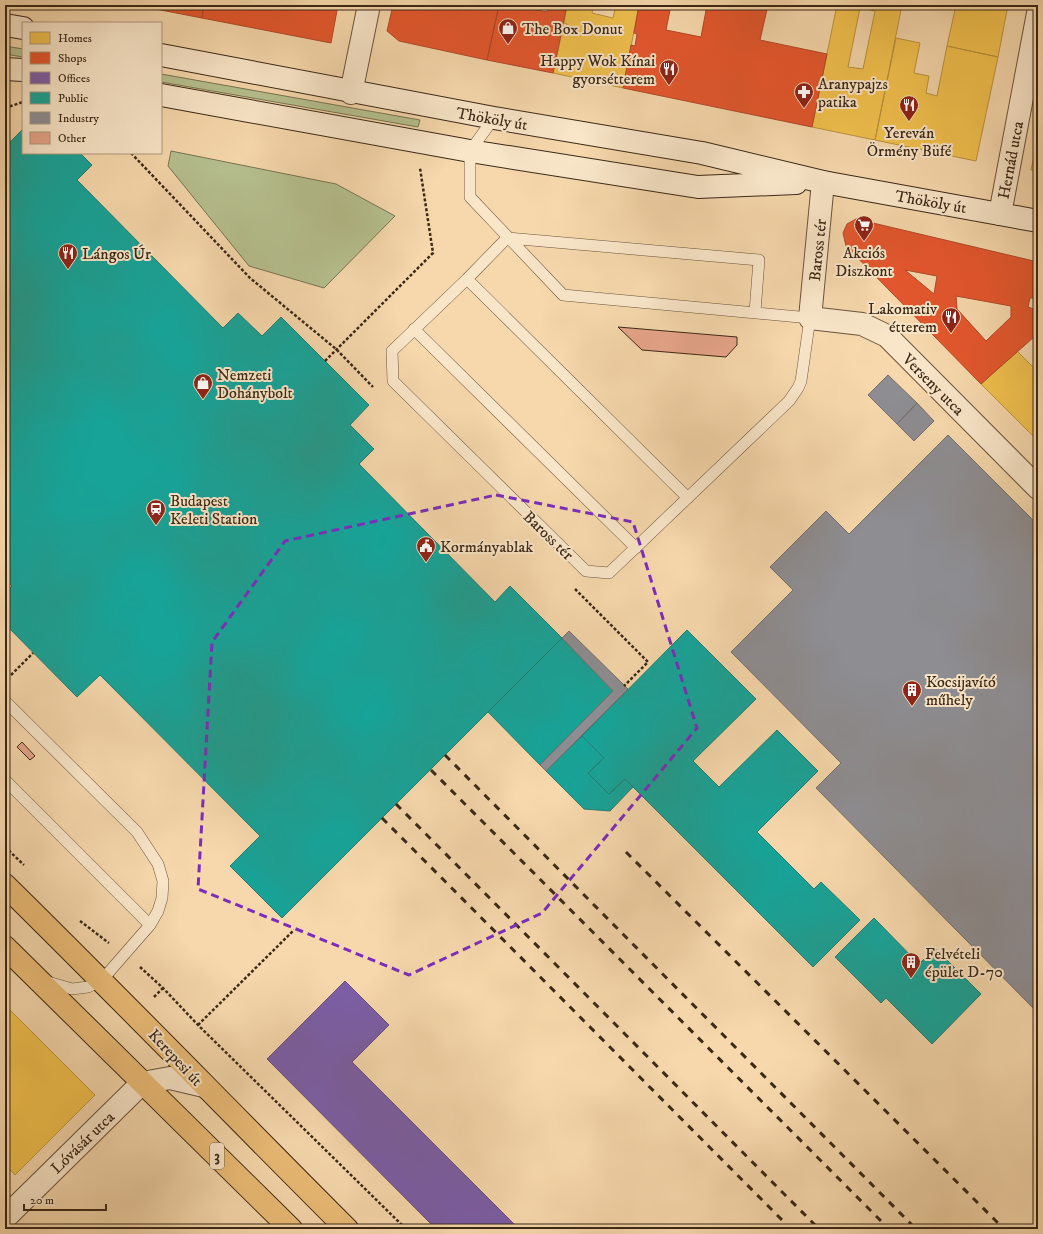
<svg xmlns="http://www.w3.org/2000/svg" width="1043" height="1234" font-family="'IM FELL DW Pica',serif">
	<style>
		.green { fill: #b6c08f; stroke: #787452 }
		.homes { fill: #f2c14e; stroke: #bb933d; fill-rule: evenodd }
		.shops { fill: #e4572e; stroke: #b14927; fill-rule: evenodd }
		.offices { fill: #7b5ea7; stroke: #684e7c }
		.public { fill: #17a398; stroke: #227e71 }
		.industry { fill: #8d8d92; stroke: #746f6d }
		.building { fill: #e7a58a; stroke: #3b2816 }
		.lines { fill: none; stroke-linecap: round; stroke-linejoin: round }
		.lane-casing { stroke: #6a543c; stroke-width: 12 }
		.street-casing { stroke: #6a543c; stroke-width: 24 }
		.secondary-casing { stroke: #3b2816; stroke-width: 24 }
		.primary-casing { stroke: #3b2816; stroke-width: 24 }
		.path { stroke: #3b2816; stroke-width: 2.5; stroke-dasharray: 3 2; stroke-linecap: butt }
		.lane { stroke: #f9e6c9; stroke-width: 11 }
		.street { stroke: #f9e6c9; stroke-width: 22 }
		.secondary { stroke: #f9e6c9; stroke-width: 22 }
		.primary { stroke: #ebbc76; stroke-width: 22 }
		.rail { stroke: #3b2816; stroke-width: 3; stroke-dasharray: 7 7; stroke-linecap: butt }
		.marked { fill: none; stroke: #7b2cbf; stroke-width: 3; stroke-dasharray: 8 5; stroke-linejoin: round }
		.labels { text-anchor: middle; stroke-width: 4; stroke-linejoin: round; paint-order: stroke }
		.shield { fill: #f9e6c9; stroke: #74614c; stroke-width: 1 }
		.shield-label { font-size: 15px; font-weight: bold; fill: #3b2816 }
		.poi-label { font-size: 16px; fill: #3b2816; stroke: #f9e6c9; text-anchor: start }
		.street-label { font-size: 16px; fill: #3b2816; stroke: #f9e6c9 }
	</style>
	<rect width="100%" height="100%" fill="#f6d8ac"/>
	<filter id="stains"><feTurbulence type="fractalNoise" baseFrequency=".005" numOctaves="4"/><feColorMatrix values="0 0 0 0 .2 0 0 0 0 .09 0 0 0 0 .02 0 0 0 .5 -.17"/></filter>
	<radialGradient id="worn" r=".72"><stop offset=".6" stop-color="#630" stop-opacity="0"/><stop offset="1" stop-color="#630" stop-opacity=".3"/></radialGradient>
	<path class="green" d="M 5,46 L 23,49 L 23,57 L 5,54 Z
		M 161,74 L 420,120 L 418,127 L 161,82 Z
		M 171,151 L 336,184 L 395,216 L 324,288 L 249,266 L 168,166 Z"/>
	<path class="homes" d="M 567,5 L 594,5 L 592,13 L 613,18 L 616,5 L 639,5 L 623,88 L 553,73 L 563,28 L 566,28 L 567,24 L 564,23 Z
		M 837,5 L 902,5 L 875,140 L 812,127 ZM 860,8 L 875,11 L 863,69 L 848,67 Z
		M 956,5 L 1008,5 L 998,57 L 947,46 Z
		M 896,38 L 920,43 L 914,73 L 929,76 L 926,93 L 937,96 L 947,46 L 998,57 L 976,161 L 875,140 Z
		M 1038,137 L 1038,171 L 1031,170 Z
		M 1017,351 L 1034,368 L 1038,365 L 1038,441 L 981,384 Z
		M 5,1005 L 95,1095 L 15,1175 L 5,1164 L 5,1103 L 8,1101 L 5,1098 Z"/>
	<path class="shops" d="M 135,5 L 204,5 L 202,18 Z
		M 204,5 L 338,5 L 331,43 L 202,18 Z
		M 393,5 L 499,5 L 487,60 L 399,41 L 387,31 Z
		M 499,5 L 529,5 L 528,8 L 547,12 L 548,5 L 567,5 L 553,73 L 487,60 Z
		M 639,5 L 671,5 L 666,30 L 701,37 L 707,5 L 768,5 L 760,40 L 827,54 L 812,127 L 623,88 L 631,45 L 635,46 L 637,34 L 634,33 Z
		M 856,219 L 1038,262 L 1038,298 L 1030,298 L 1028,307 L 1037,310 L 1034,337 L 981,384 L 846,246 L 843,233 L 847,224 ZM 905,270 L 937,276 L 934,294 ZM 956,296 L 1011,306 L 1011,317 L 986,341 L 957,309 Z
		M 1038,306 L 1038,337 L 1034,337 Z"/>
	<path class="offices" d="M 345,981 L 389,1025 L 352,1062 L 519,1229 L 436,1229 L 267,1059 Z"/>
	<path class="public" d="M 23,129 L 23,153 L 80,153 L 92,165 L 77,180 L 223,328 L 238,313 L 262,336 L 281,317 L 369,405 L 350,425 L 374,449 L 359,464 L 495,602 L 510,586 L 562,638 L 282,918 L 230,866 L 260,836 L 100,675 L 77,697 L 5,624 L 5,593 L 12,586 L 5,579 L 5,147 Z
		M 687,630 L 756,699 L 693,761 L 719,787 L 777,730 L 818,771 L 757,832 L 814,889 L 821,882 L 860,920 L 813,967 L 625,779 L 609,794 L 588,773 L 604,758 L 582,736 Z
		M 562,638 L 613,691 L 540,765 L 488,712 Z
		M 582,736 L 604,758 L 588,773 L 609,794 L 625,779 L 633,787 L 610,811 L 584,809 L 546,771 Z
		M 874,918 L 919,964 L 935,948 L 981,994 L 932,1044 L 886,998 L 881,1003 L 835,957 Z"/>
	<path class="industry" d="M 888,375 L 917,403 L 897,424 L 868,395 Z
		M 917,403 L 934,421 L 914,441 L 897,424 Z
		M 948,435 L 1038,525 L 1038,1013 L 816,788 L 841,763 L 731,652 L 793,590 L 770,567 L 826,511 L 849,534 Z
		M 569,631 L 628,689 L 546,771 L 540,765 L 613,691 L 562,638 Z"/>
	<path class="building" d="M 618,327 L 737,337 L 737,345 L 726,357 L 642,350 Z
		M 22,742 L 35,756 L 30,760 L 17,747 Z"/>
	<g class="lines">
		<defs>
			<path id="lane" d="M 494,118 L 470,151 L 470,197 L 563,295 L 810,318 L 801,381 L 798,388 L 789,401 L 609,573 L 586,571 L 393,381 L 392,351 L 467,279 L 507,238 L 759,260 L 755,312
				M 467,279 L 688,498
				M 414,329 L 636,548
				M 5,701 L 137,832 L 158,864 L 163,881 L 162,898 L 158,911 L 150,925 L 102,980 L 88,987 L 72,989 L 48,982
				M 5,780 L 150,925"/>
			<path id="street" d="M 351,93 L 369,5
				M 823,182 L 810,318 L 862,324 L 887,336 L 1038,488
				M 1000,214 L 1038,13
				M 5,1218 L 142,1083 L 170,1078 L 204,1086"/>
			<path id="secondary" d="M 5,25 L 23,28
				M 161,55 L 494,118 L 702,153 L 823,182 L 1038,221
				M 5,69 L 23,70
				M 161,95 L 470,151 L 698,187 L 796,183"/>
			<path id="primary" d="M 5,885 C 120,998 233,1115 347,1229
				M 5,947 L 291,1229"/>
		</defs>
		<use href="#lane" class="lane-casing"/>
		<use href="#street" class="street-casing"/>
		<use href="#secondary" class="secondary-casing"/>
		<use href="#primary" class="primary-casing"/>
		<path class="path" d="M 5,108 L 23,102
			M 131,153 L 250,278 L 336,349 L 373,387
			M 325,361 L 433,253 L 420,168
			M 575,589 L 648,662 L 624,686
			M 11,675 L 33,653
			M 5,847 L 24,865
			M 80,921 L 109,943
			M 140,967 L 163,988 L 198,1025 L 406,1229
			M 154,997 L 163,988
			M 198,1025 L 294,930"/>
		<use href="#lane" class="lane"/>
		<use href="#street" class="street"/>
		<use href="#secondary" class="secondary"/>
		<use href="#primary" class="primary"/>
		<path class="rail" d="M 445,755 L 916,1229
			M 431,770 L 889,1229
			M 396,804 L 819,1229
			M 382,818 L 791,1229
			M 626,852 L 1004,1229"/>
	</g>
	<path class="marked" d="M 496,495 L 633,522 L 697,728 L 542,913 L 409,975 L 198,889 L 212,642 L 285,541 Z"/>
	<defs>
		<symbol id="shop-pin" viewBox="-11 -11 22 30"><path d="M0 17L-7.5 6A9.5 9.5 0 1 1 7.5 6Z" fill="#8f2418" stroke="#f9e6c9"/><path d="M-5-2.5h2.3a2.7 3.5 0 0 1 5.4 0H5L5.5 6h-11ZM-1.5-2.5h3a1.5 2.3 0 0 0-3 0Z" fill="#fff"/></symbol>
		<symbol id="restaurant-pin" viewBox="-11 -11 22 30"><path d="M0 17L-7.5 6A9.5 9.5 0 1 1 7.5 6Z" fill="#8f2418" stroke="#f9e6c9"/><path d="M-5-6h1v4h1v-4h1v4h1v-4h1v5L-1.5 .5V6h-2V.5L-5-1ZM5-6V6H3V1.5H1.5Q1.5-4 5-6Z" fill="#fff"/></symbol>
		<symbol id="pharmacy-pin" viewBox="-11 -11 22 30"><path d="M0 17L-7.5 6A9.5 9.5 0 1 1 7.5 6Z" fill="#8f2418" stroke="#f9e6c9"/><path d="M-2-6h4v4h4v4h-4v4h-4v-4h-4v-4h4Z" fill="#fff"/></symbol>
		<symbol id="supermarket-pin" viewBox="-11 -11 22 30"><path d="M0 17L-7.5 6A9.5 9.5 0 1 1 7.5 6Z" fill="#8f2418" stroke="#f9e6c9"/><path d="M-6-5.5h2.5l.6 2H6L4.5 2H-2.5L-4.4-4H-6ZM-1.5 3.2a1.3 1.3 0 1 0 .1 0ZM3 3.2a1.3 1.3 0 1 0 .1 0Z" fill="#fff"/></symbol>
		<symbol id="station-pin" viewBox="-11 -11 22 30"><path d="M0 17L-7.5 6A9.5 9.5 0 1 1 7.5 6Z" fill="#8f2418" stroke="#f9e6c9"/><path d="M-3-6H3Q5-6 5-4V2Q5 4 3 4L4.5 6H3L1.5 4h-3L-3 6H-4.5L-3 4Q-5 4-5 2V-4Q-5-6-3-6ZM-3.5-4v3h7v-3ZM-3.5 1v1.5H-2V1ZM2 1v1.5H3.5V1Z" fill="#fff"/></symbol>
		<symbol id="civic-pin" viewBox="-11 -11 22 30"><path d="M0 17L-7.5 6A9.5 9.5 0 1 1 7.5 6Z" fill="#8f2418" stroke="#f9e6c9"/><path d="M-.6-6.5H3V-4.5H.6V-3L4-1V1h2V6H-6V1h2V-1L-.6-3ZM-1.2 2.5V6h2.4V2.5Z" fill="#fff"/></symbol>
		<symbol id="building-pin" viewBox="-11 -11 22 30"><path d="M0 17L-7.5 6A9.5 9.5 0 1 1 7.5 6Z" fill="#8f2418" stroke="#f9e6c9"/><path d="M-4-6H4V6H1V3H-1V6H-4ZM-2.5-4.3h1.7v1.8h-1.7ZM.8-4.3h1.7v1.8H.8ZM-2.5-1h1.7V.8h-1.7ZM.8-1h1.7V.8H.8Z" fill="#fff"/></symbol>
	</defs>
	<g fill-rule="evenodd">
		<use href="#shop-pin" x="497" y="17" width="22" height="30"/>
		<use href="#restaurant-pin" x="658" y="58" width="22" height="30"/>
		<use href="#pharmacy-pin" x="793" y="81" width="22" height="30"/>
		<use href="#restaurant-pin" x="898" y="94" width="22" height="30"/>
		<use href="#supermarket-pin" x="853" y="214" width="22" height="30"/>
		<use href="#restaurant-pin" x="57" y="242" width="22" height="30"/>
		<use href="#restaurant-pin" x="940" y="306" width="22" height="30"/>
		<use href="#shop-pin" x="192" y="372" width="22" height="30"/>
		<use href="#station-pin" x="145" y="498" width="22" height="30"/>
		<use href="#civic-pin" x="415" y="535" width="22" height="30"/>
		<use href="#building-pin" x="901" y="679" width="22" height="30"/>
		<use href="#building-pin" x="900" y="951" width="22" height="30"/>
	</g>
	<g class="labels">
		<rect class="shield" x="210" y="1143" width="14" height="26" rx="3"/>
		<g class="shield-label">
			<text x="217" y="1161">3</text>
		</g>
		<g class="poi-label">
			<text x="522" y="34">The Box Donut</text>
			<text x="655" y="66" text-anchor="end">Happy Wok Kínai<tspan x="655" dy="18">gyorsétterem</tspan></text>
			<text x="818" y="89">Aranypajzs<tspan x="818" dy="18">patika</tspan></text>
			<text x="909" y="138" text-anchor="middle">Yereván<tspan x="909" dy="18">Örmény Büfé</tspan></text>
			<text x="864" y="258" text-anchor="middle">Akciós<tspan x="864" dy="18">Diszkont</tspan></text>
			<text x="82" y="259">Lángos Úr</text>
			<text x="937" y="314" text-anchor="end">Lakomativ<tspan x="937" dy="18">étterem</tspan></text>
			<text x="217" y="380">Nemzeti<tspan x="217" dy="18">Dohánybolt</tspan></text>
			<text x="170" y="506">Budapest<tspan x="170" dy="18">Keleti Station</tspan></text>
			<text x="440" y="552">Kormányablak</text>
			<text x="926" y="687">Kocsijavító<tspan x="926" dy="18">műhely</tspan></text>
			<text x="925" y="959">Felvételi<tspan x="925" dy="18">épület D-70</tspan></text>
		</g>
		<g class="street-label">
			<text transform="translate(492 118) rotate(10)" y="6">Thököly út</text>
			<text transform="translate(1010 160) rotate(-79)" y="6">Hernád utca</text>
			<text transform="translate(931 201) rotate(10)" y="6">Thököly út</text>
			<text transform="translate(817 250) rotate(-84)" y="6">Baross tér</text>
			<text transform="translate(934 384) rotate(45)" y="6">Verseny utca</text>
			<text transform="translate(549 535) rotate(44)" y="6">Baross tér</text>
			<text transform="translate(176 1057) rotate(47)" y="6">Kerepesi út</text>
			<text transform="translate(82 1142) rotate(-44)" y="6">Lóvásár utca</text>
		</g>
	</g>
	<rect width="1043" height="1234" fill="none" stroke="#f6d8ac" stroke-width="20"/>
	<rect x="6" y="6" width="1031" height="1222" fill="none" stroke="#3b2816" stroke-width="2"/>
	<rect x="10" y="10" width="1023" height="1214" fill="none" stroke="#3b2816"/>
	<rect x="22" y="22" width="140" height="132" fill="#f9e6c9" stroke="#ad9a81"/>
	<rect x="30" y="32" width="20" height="12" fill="#f2c14e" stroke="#ad9a81"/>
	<text x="58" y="42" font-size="12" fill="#3b2816">Homes</text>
	<rect x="30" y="52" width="20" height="12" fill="#e4572e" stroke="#ad9a81"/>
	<text x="58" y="62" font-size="12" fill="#3b2816">Shops</text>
	<rect x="30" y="72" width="20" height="12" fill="#7b5ea7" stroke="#ad9a81"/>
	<text x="58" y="82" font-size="12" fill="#3b2816">Offices</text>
	<rect x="30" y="92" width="20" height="12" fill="#17a398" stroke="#ad9a81"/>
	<text x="58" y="102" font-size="12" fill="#3b2816">Public</text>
	<rect x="30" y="112" width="20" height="12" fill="#8d8d92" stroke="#ad9a81"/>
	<text x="58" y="122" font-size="12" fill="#3b2816">Industry</text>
	<rect x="30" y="132" width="20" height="12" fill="#e7a58a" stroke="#ad9a81"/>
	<text x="58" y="142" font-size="12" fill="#3b2816">Other</text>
	<path d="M24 1204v6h82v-6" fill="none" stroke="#3b2816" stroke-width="2"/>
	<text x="30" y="1204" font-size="12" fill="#3b2816" stroke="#f9e6c9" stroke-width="3" paint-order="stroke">20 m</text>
	<rect width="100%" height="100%" filter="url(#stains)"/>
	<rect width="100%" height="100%" fill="url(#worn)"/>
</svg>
